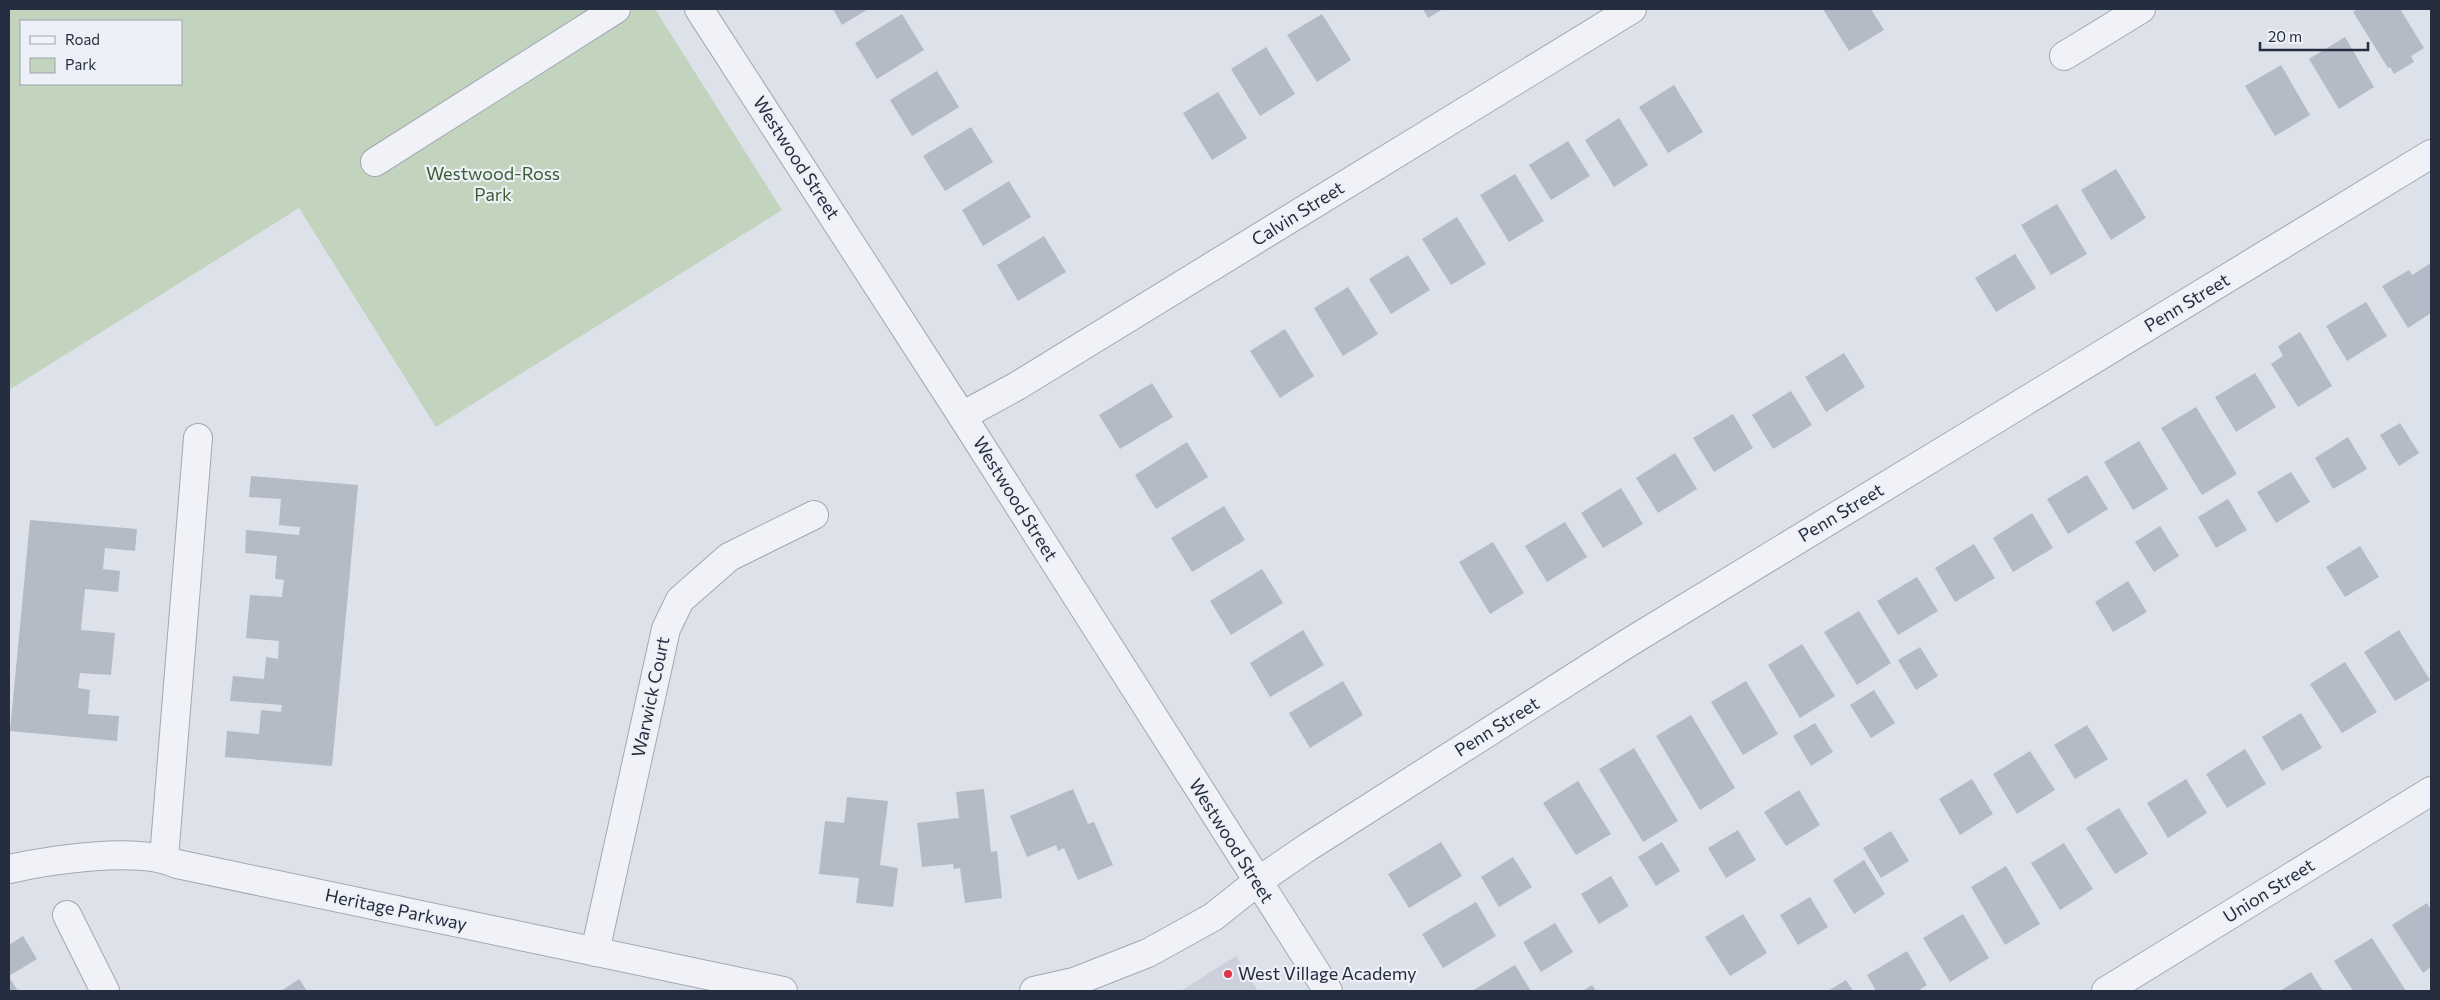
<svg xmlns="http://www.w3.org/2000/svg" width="2440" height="1000" font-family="Commissioner,sans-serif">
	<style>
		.built { fill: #cbd0db }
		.green { fill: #c2d3be; fill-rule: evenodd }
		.building { fill: #b4bac6 }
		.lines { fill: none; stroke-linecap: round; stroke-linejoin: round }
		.minor-casing { stroke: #a2a8b3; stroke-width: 30 }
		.minor { stroke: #f0f2f7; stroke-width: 28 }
		.poi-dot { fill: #db3547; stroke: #edf0f6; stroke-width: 2 }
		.labels { text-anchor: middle; stroke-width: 4.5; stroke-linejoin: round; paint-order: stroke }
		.street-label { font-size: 18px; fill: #252e41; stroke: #edf0f6 }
		.park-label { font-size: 18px; fill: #385e31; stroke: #edf0f6 }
		.poi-label { font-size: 18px; fill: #252e41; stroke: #edf0f6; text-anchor: start }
	</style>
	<rect width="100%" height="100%" fill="#dde1e9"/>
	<path class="built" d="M 1236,956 L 1258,991 L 1181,991 Z"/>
	<path class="green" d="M 9,9 L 655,9 L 782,210 L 436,427 L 299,208 L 9,390 ZM 21,21 L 181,21 L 181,84 L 21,84 Z"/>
	<path class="building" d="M 833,9 L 868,9 L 842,25 Z
		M 1423,9 L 1443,9 L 1428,18 Z
		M 1823,9 L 1871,9 L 1884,30 L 1849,51 Z
		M 2358,9 L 2400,9 L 2424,48 L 2411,56 L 2414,62 L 2394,74 L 2390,67 L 2388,68 L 2353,12 Z
		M 902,14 L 924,50 L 877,79 L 855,43 Z
		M 1322,14 L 1351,60 L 1317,82 L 1287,35 Z
		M 2345,37 L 2374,87 L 2339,109 L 2309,59 Z
		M 1266,47 L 1295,94 L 1260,116 L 1231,69 Z
		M 2281,65 L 2310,115 L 2275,136 L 2245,86 Z
		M 937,71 L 959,107 L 912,136 L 890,100 Z
		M 1674,85 L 1703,132 L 1668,153 L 1639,107 Z
		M 1218,92 L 1247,138 L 1212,160 L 1183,113 Z
		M 1619,118 L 1648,165 L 1614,187 L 1585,140 Z
		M 971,127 L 993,162 L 945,191 L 923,156 Z
		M 1568,141 L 1590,176 L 1551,200 L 1529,165 Z
		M 2116,169 L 2146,218 L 2111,240 L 2081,190 Z
		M 1515,174 L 1544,221 L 1509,242 L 1480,195 Z
		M 1009,181 L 1031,217 L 983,246 L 962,210 Z
		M 2057,204 L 2087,254 L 2051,275 L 2021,225 Z
		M 1457,217 L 1486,264 L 1451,285 L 1422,239 Z
		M 1044,236 L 1066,272 L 1018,301 L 997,265 Z
		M 2015,254 L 2036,288 L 1996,312 L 1975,278 Z
		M 1408,255 L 1430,290 L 1391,314 L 1369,279 Z
		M 2431,263 L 2431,313 L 2408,328 L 2382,286 L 2409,270 L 2412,275 Z
		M 1348,287 L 1378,334 L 1343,356 L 1314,308 Z
		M 2366,302 L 2387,336 L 2347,361 L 2326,326 Z
		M 1285,329 L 1314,376 L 1280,398 L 1250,351 Z
		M 2300,332 L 2332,386 L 2298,407 L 2271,364 L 2283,356 L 2278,346 Z
		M 1844,353 L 1865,387 L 1826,412 L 1805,377 Z
		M 2255,373 L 2276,407 L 2236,432 L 2215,397 Z
		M 1152,383 L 1173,417 L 1120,449 L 1099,415 Z
		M 1791,391 L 1812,425 L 1773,449 L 1752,415 Z
		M 2196,407 L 2237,474 L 2202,495 L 2161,428 Z
		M 1733,414 L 1753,448 L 1714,472 L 1693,438 Z
		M 2400,423 L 2419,453 L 2399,466 L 2380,435 Z
		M 2348,437 L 2367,469 L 2333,489 L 2315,458 Z
		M 2139,441 L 2168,489 L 2133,510 L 2104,462 Z
		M 1187,442 L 1208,477 L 1156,509 L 1135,475 Z
		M 1675,453 L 1697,489 L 1658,513 L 1636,478 Z
		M 2291,472 L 2310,502 L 2276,523 L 2257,492 Z
		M 2087,475 L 2108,509 L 2068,534 L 2047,499 Z
		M 251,476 L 358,485 L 332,766 L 225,757 L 227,731 L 259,734 L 261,710 L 281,712 L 282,705 L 230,701 L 233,676 L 264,679 L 266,657 L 278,659 L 279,641 L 246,638 L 250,595 L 282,597 L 284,580 L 275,579 L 277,556 L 245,553 L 246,530 L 299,535 L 300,527 L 279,525 L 281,499 L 249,497 Z
		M 1621,488 L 1643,524 L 1603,548 L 1581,513 Z
		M 2228,499 L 2247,530 L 2216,548 L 2198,517 Z
		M 1224,506 L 1245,540 L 1192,572 L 1171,538 Z
		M 2032,513 L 2053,548 L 2013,572 L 1993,538 Z
		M 30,520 L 137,529 L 135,551 L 105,548 L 103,569 L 120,571 L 118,592 L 85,589 L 81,630 L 115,633 L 111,675 L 80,673 L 78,688 L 90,690 L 88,714 L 119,716 L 117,741 L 10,731 Z
		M 1565,522 L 1587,557 L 1547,582 L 1525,546 Z
		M 2160,526 L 2179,556 L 2154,572 L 2135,542 Z
		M 1493,542 L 1524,593 L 1490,614 L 1459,562 Z
		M 1974,544 L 1995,578 L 1955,602 L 1935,568 Z
		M 2360,546 L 2379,577 L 2345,597 L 2326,567 Z
		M 1262,569 L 1283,603 L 1231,635 L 1210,601 Z
		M 1917,577 L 1938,611 L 1898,635 L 1877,601 Z
		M 2128,581 L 2147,612 L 2113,632 L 2095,602 Z
		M 1859,611 L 1891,663 L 1857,685 L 1824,632 Z
		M 1303,630 L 1324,665 L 1270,697 L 1250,663 Z
		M 2399,630 L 2430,680 L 2395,701 L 2364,652 Z
		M 1802,644 L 1835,696 L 1800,718 L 1768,665 Z
		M 1920,647 L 1938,676 L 1916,690 L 1898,660 Z
		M 2345,662 L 2377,712 L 2342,733 L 2310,684 Z
		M 1343,681 L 1363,715 L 1310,748 L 1289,713 Z
		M 1746,681 L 1778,734 L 1743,755 L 1711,702 Z
		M 1874,690 L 1895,723 L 1871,738 L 1850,705 Z
		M 2301,713 L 2322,748 L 2282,771 L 2262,737 Z
		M 1691,715 L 1735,788 L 1700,810 L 1656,736 Z
		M 1815,723 L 1833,752 L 1811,766 L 1793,736 Z
		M 2087,725 L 2108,759 L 2075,779 L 2054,745 Z
		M 1634,748 L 1678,821 L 1643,842 L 1599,769 Z
		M 2245,749 L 2266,784 L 2227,808 L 2206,774 Z
		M 2030,751 L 2055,790 L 2017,814 L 1993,774 Z
		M 1972,779 L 1993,814 L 1960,835 L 1939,799 Z
		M 2186,779 L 2207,813 L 2168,838 L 2147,803 Z
		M 1578,781 L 1611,834 L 1576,855 L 1543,803 Z
		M 984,789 L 991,852 L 997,851 L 1002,898 L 965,903 L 960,868 L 954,869 L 953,864 L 922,867 L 917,823 L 959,818 L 956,792 Z
		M 1073,789 L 1088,824 L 1094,822 L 1113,865 L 1078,880 L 1064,848 L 1058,851 L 1056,845 L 1027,857 L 1010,816 Z
		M 1799,790 L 1820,825 L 1786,846 L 1764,812 Z
		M 847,797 L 888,801 L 880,865 L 898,868 L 893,907 L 856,903 L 859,878 L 819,874 L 825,821 L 844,823 Z
		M 2119,808 L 2148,854 L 2115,874 L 2086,828 Z
		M 1738,830 L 1756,860 L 1726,878 L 1708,848 Z
		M 1891,831 L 1909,861 L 1881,878 L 1863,848 Z
		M 1441,842 L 1462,876 L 1409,908 L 1388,874 Z
		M 1662,842 L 1680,871 L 1656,886 L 1638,857 Z
		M 2064,843 L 2093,889 L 2060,910 L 2031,863 Z
		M 1513,857 L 1532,887 L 1499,907 L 1481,877 Z
		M 1864,860 L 1885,894 L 1854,914 L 1833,880 Z
		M 2006,866 L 2040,924 L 2005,945 L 1971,887 Z
		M 1611,876 L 1629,906 L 1599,924 L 1581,894 Z
		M 1810,897 L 1828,927 L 1798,945 L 1780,915 Z
		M 1476,902 L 1496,936 L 1443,968 L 1422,934 Z
		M 2427,903 L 2431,910 L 2431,967 L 2423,973 L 2392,925 Z
		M 1743,914 L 1767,953 L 1730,976 L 1705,937 Z
		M 1963,914 L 1989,958 L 1950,982 L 1923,938 Z
		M 1555,923 L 1573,952 L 1541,972 L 1523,942 Z
		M 23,936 L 37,959 L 9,976 L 9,945 Z
		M 2372,938 L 2406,991 L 2353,991 L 2334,961 Z
		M 1907,951 L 1927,985 L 1918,991 L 1876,991 L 1867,975 Z
		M 1515,965 L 1531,991 L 1472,991 Z
		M 2311,972 L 2323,991 L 2280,991 Z
		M 9,977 L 18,991 L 9,991 Z
		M 299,979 L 307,991 L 281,991 Z
		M 1846,980 L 1853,991 L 1828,991 Z
		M 1592,985 L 1596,991 L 1582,991 Z"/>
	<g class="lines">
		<defs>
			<path id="minor" d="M 699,9 L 962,416 L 1328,991
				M 2064,56 L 2141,9
				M 375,162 L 616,9
				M 962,416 L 1017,386 L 1632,9
				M 164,858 L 198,438
				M 9,869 C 50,860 139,846 177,864 L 783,991
				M 67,915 L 105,991
				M 595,952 L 666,629 L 680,600 L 729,557 L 814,515
				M 1034,991 L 1074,982 L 1148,953 L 1213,917 L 1257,882 L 1308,847 L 1628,643 L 2431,154
				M 2106,991 L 2431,791"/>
		</defs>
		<use href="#minor" class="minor-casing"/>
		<use href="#minor" class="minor"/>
	</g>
	<circle class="poi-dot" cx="1228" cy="974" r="5"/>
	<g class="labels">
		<g class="street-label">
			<text transform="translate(796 158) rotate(57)" y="6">Westwood Street</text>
			<text transform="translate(1298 214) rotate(-32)" y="6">Calvin Street</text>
			<text transform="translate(2187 303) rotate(-31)" y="6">Penn Street</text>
			<text transform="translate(1015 499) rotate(58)" y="6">Westwood Street</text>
			<text transform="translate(1841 513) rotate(-31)" y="6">Penn Street</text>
			<text transform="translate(651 697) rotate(-78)" y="6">Warwick Court</text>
			<text transform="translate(1497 727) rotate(-32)" y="6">Penn Street</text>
			<text transform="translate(1231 841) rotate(58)" y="6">Westwood Street</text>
			<text transform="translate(2269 891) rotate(-32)" y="6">Union Street</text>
			<text transform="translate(396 910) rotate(12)" y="6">Heritage Parkway</text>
		</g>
		<g class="park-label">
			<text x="493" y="180">Westwood-Ross<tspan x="493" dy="21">Park</tspan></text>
		</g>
		<g class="poi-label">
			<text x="1238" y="980">West Village Academy</text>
		</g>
	</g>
	<rect width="2440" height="1000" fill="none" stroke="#252e41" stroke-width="20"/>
	<rect x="20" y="20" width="162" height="65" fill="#edf0f6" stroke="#9da2ae"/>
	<rect x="30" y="36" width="25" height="8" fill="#f0f2f7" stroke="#9da2ae"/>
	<text x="65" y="45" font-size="15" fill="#252e41">Road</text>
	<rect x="30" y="58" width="25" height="15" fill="#c2d3be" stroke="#9da2ae"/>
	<text x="65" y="70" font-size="15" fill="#252e41">Park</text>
	<path d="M2260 42v8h108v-8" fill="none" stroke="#252e41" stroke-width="2.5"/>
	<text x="2268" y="42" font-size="15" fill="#252e41" stroke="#edf0f6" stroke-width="4" paint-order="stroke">20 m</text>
</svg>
